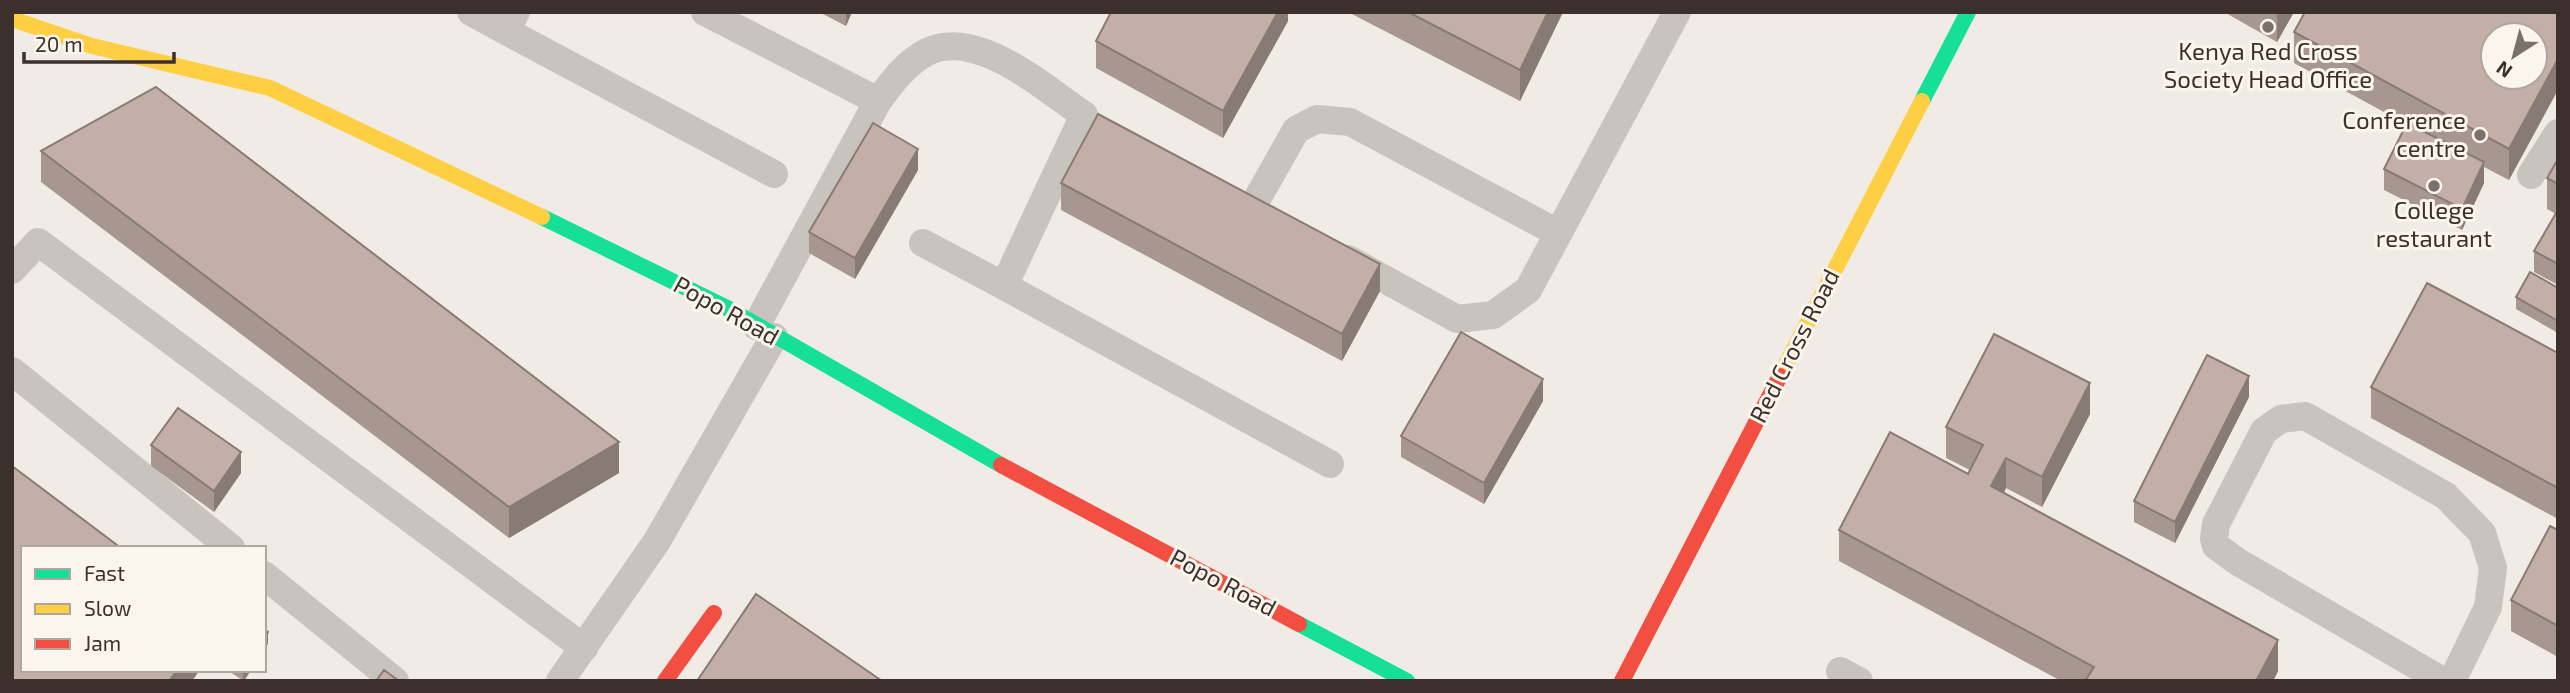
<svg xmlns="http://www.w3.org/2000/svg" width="2570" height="693" font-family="'Exo 2',sans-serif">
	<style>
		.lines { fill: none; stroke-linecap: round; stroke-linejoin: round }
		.lane { stroke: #c9c3be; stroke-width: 28 }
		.fast { stroke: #16e098; stroke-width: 16 }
		.slow { stroke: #ffcf43; stroke-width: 16 }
		.jam { stroke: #f24e42; stroke-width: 16 }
		.wall { fill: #a89690 }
		.shaded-wall { fill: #887a75 }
		.building { fill: #c3afa7; stroke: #887a75; stroke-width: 2; fill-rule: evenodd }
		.poi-dot { fill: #7a716c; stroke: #fbf5ee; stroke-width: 2.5 }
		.labels { text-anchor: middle; stroke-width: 6; stroke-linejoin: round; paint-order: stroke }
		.poi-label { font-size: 24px; fill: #3b302b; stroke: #fbf5ee }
		.street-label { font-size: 24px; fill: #3b302b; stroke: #fbf5ee }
	</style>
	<rect width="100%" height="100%" fill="#f0ebe5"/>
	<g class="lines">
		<path class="lane" d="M 471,12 L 506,31 L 516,12
			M 705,12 L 878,101 C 892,82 906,63 927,52 C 977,27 1045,89 1084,115 L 1004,286 L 1330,464
			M 506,31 L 774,174
			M 2531,175 L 2558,133
			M 1252,208 L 1296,130 L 1317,119 L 1350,122 L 1558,233
			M 923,243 L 1004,286
			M 1348,259 L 1457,319 L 1493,315 L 1528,290 L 1677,12
			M 12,270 L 38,242 L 584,648
			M 756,326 L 878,101
			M 12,371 L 231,548
			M 264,575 L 395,681
			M 1840,671 L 1859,681
			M 560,681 L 657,541 L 774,337
			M 2443,681 L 2238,562 L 2216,546 L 2214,538 L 2216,524 L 2264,431 L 2281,419 L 2305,416 L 2446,496 L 2482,533 L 2493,568 L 2488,607 L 2452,681"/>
		<path class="fast" d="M 1922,101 L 1968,12
			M 542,217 L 727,308 L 1001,465
			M 1299,624 L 1407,681"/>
		<path class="slow" d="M 12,19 L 92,46 L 270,88 L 542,217
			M 1780,376 L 1922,101"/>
		<path class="jam" d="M 1001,465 L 1299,624
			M 665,681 L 714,613
			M 1622,681 L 1780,376"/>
	</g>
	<path class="wall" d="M 819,12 L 852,12 L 846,26 Z
		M 1288,12 L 1288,21 L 1223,138 L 1096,68 L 1096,41 Z
		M 1348,12 L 1563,12 L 1520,101 Z
		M 2224,12 L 2294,12 L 2277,42 Z
		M 2558,12 L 2509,180 L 2484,167 L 2484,183 L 2462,230 L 2384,190 L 2384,169 L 2406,124 L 2294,63 L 2294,32 Z
		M 41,151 L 619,473 L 509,538 L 41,182 Z
		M 2558,159 L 2558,285 L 2534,272 L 2534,251 L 2556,214 L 2547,209 L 2547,178 Z
		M 918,170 L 855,279 L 809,253 L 809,232 Z
		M 1061,183 L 1380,291 L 1342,361 L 1061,210 Z
		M 2558,288 L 2558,333 L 2516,309 L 2516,297 Z
		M 2558,353 L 2558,519 L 2371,418 L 2371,387 Z
		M 2249,397 L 2175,543 L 2134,522 L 2134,501 Z
		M 1543,401 L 1484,504 L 1401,457 L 1401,436 Z
		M 2090,414 L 2042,507 L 2006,488 L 2004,493 L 2278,671 L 2273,681 L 2061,681 L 1839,561 L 1839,530 L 1968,474 L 1970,470 L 1946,458 L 1946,427 Z
		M 151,445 L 241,473 L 214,512 L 151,466 Z
		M 2558,530 L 2558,657 L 2511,631 L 2511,600 Z
		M 227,670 L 251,670 L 244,681 Z"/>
	<path class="shaded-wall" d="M 846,12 L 852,12 L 846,26 Z
		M 1278,12 L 1288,12 L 1288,21 L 1223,138 L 1223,111 Z
		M 1548,12 L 1563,12 L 1520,101 L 1520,70 Z
		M 2279,12 L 2294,12 L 2277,42 L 2277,15 Z
		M 2558,59 L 2558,90 L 2509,180 L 2509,149 Z
		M 918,149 L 918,170 L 855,279 L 855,258 Z
		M 2484,162 L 2484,183 L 2462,230 L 2462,209 Z
		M 1380,264 L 1380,291 L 1342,361 L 1342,334 Z
		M 2249,376 L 2249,397 L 2175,543 L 2175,522 Z
		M 1543,379 L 1543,401 L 1484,504 L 1484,483 Z
		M 2090,383 L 2090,414 L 2042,507 L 2042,477 Z
		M 619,442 L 619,473 L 509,538 L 509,507 Z
		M 241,452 L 241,473 L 214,512 L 214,491 Z
		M 2006,458 L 2006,488 L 1991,517 L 1991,486 Z
		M 268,632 L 268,644 L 264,650 L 264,638 Z
		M 2278,640 L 2278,671 L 2273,681 L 2256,681 Z
		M 177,670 L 200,670 L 192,681 L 169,681 Z
		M 243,670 L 251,670 L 244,681 L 243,681 Z"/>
	<path class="building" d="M 1111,12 L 1278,12 L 1223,111 L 1096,41 Z
		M 1408,12 L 1548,12 L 1520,70 Z
		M 2305,12 L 2558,12 L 2558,59 L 2509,149 L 2294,32 ZM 2493,35 L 2535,35 L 2535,77 L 2493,77 Z
		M 156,87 L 619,442 L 509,507 L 41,151 Z
		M 1098,114 L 1380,264 L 1342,334 L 1061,183 Z
		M 873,123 L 918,149 L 855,258 L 809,232 Z
		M 2407,123 L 2484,162 L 2462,209 L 2384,169 Z
		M 2558,159 L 2558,184 L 2547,178 Z
		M 2556,213 L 2558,214 L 2558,264 L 2534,251 Z
		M 2530,272 L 2558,288 L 2558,321 L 2516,297 Z
		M 2427,283 L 2558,353 L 2558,488 L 2371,387 Z
		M 1461,332 L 1543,379 L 1484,483 L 1401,436 Z
		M 1994,334 L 2090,383 L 2042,477 L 2006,458 L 1991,486 L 2278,640 L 2256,681 L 2085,681 L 2094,667 L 1839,530 L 1890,432 L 1968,474 L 1983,445 L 1946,427 Z
		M 2207,355 L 2249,376 L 2175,522 L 2134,501 Z
		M 178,408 L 241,452 L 214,491 L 151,445 Z
		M 12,466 L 121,548 L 23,548 L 23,670 L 177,670 L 169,681 L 12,681 Z
		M 2550,526 L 2558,530 L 2558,626 L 2511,600 Z
		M 756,594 L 882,681 L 697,681 Z
		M 264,629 L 268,632 L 264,638 Z
		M 384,670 L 399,681 L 376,681 Z"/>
	<g class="poi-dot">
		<circle cx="2268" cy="27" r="7"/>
		<circle cx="2480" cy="135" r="7"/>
		<circle cx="2434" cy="186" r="7"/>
	</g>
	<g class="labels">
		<g class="poi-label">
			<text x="2268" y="60">Kenya Red Cross<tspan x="2268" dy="28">Society Head Office</tspan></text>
			<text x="2466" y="129" text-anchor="end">Conference<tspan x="2466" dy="28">centre</tspan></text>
			<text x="2434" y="219">College<tspan x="2434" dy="28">restaurant</tspan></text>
		</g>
		<g class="street-label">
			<text transform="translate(726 311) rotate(29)" y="8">Popo Road</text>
			<text transform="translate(1795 346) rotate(-63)" y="8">Red Cross Road</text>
			<text transform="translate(1223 583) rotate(28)" y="8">Popo Road</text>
		</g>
	</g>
	<rect width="2570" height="693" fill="none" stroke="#3b302b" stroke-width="28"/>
	<rect x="21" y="546" width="245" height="126" fill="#fbf5ee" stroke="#aea6a0" stroke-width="2"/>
	<rect x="35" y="569" width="35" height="10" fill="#16e098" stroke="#aea6a0" stroke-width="2"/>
	<text x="84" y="581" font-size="21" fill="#3b302b">Fast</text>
	<rect x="35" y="604" width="35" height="10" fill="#ffcf43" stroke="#aea6a0" stroke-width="2"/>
	<text x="84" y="616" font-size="21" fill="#3b302b">Slow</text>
	<rect x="35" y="639" width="35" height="10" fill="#f24e42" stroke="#aea6a0" stroke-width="2"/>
	<text x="84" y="651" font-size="21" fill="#3b302b">Jam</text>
	<g transform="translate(2514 56) rotate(216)"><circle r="33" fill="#fbf5ee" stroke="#aea6a0" stroke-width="2"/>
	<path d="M0-5L12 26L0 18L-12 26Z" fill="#7a716c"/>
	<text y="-10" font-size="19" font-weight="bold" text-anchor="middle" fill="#3b302b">N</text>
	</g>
	<path d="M24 52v10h150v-10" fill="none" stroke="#3b302b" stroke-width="3.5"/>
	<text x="35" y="52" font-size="21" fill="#3b302b" stroke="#fbf5ee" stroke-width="5" paint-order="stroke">20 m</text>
</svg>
